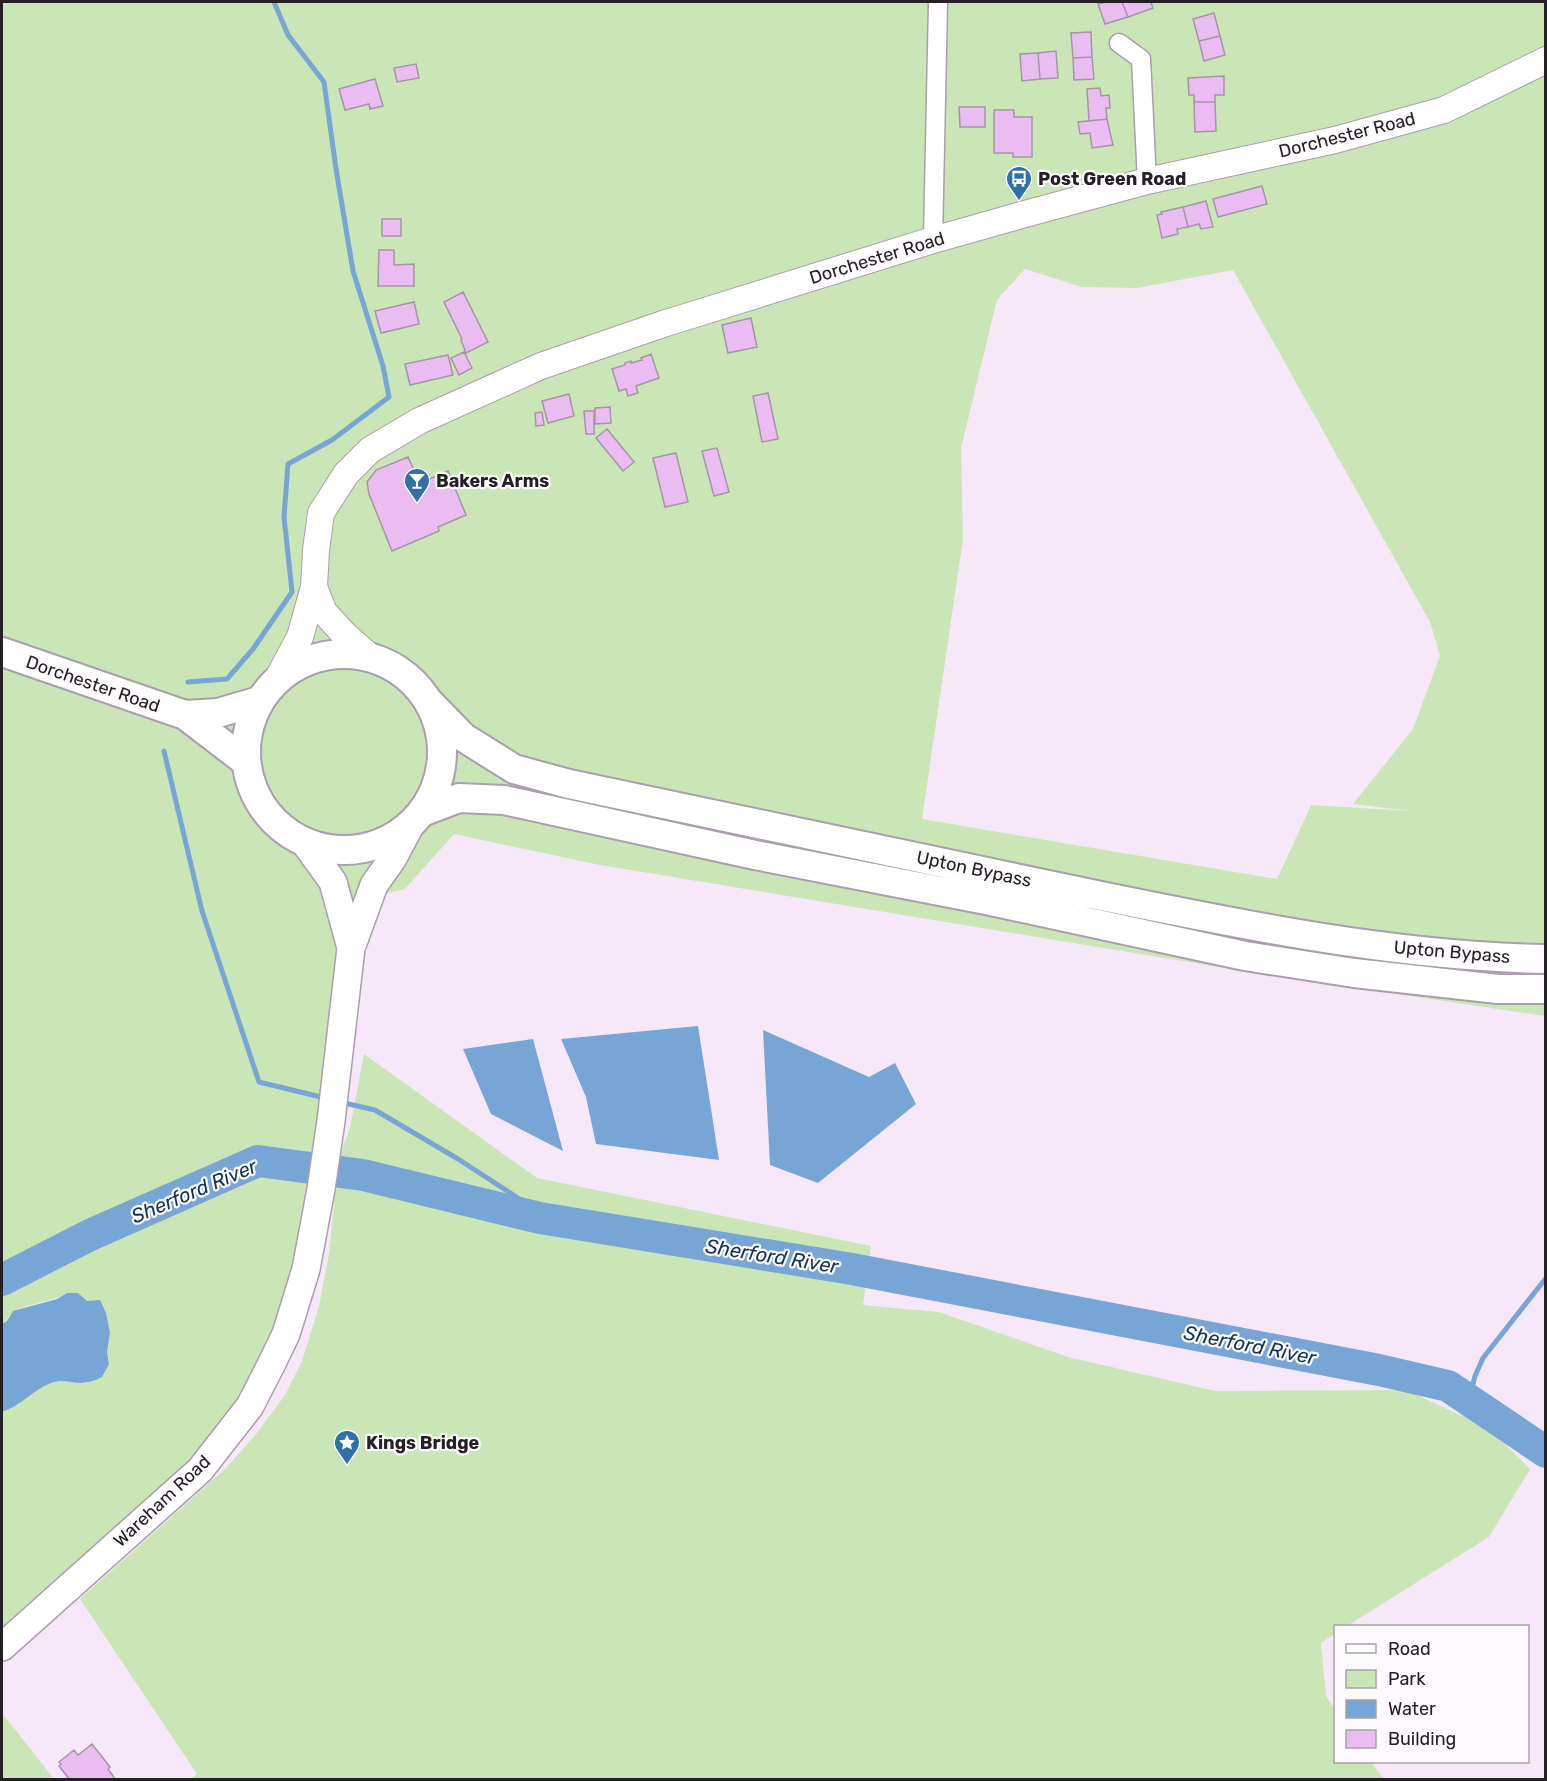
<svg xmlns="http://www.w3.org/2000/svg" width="1547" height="1781" font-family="Rubik,sans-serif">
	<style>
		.green { fill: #cae6b6; fill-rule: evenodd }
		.water { fill: #77a6d6 }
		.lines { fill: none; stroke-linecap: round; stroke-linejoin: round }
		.stream { stroke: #77a6d6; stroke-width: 5 }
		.river { stroke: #77a6d6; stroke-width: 32 }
		.building { fill: #eabcf1; stroke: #a396a5; stroke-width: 1.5 }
		.minor-casing { stroke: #ab9ead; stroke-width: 21 }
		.secondary-casing { stroke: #ab9ead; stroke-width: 28 }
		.primary-casing { stroke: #ab9ead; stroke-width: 30 }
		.trunk-casing { stroke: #ab9ead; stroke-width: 32 }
		.minor { stroke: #fff; stroke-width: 18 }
		.secondary { stroke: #fff; stroke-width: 26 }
		.primary { stroke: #fff; stroke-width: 27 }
		.trunk { stroke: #fff; stroke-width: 28 }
		.labels { text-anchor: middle; stroke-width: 4.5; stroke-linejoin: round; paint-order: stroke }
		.street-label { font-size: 18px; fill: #252026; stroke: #fdfafd }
		.poi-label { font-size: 18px; font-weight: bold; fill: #252026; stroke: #fdfafd; text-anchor: start }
		.water-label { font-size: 20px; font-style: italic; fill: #103353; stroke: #fdfafd }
	</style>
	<rect width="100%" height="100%" fill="#f7e8f9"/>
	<path class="green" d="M 2,2 L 1545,2 L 1545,1016 L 1237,970 L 600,865 L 454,834 L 405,889 L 324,908 L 338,926 L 339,951 L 305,1236 L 286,1304 L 245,1395 L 206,1448 L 2,1633 L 2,1412 C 15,1408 24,1399 35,1391 C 51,1379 68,1381 87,1383 L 109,1364 L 107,1352 L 110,1333 L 87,1301 L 67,1293 C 51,1302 29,1303 15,1311 C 10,1314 7,1321 2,1324 ZM 1025,269 L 1082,287 L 1137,288 L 1233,270 L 1430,622 L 1440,656 L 1413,729 L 1353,804 L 1410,811 L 1311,805 L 1277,879 L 922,819 L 963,539 L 961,448 L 997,300 Z
		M 364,1054 L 537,1178 L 871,1246 L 863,1305 L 939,1312 L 1068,1357 L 1215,1391 L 1406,1390 L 1490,1429 L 1530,1469 L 1489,1537 L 1347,1626 L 1336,1626 L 1335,1634 L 1321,1643 L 1326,1696 L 1335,1710 L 1336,1762 L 1371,1762 L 1384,1779 L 191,1779 L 197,1774 L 80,1599 L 226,1468 L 256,1434 L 285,1395 L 302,1361 L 319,1306 L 329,1254 L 339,1157 L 350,1128 Z
		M 2,1713 L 54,1779 L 2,1779 Z"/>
	<path class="water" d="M 698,1026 L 719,1160 L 596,1144 L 586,1097 L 561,1039 Z
		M 763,1030 L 869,1077 L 895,1063 L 916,1104 L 818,1183 L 770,1165 Z
		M 533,1039 L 563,1151 L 491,1114 L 463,1049 Z
		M 67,1293 L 78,1293 L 87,1301 L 100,1300 L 106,1313 L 110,1333 L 107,1352 L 109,1364 L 102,1377 C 98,1379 93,1381 89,1382 C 76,1385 64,1378 51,1383 C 32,1390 21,1406 2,1412 L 2,1324 L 7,1321 L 13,1311 L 57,1299 Z"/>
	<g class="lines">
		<path class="stream" d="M 188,682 L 227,679 L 253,649 L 292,592 L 284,517 L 288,464 L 332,440 L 389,397 L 383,366 L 353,271 L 336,169 L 324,82 L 288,35 L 274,2
			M 164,751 L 202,911 L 259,1082 L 325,1098
			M 340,1102 L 375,1110 L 458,1159 L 515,1196 L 540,1218
			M 1469,1400 L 1475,1376 L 1483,1358 L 1546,1278"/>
		<path class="river" d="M 2,1280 L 90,1235 L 258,1161 L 363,1175 L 540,1218 L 852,1269 L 1379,1370 L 1448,1386 L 1546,1452"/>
	</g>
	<path class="building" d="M 1106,2 L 1122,2 L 1128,17 L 1105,24 L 1098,4 Z
		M 1122,2 L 1151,2 L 1153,8 L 1128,17 Z
		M 1214,13 L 1220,36 L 1199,41 L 1193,19 Z
		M 1091,32 L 1092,57 L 1073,58 L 1071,33 Z
		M 1220,36 L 1225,55 L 1204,61 L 1199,41 Z
		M 1056,51 L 1058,78 L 1040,79 L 1038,53 Z
		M 1038,53 L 1040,79 L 1022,81 L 1020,54 Z
		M 1092,57 L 1094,79 L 1074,80 L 1073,58 Z
		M 416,64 L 419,78 L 397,82 L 394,68 Z
		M 1224,76 L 1224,95 L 1215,95 L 1215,102 L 1194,102 L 1194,95 L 1189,95 L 1188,78 Z
		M 375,79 L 383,106 L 370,109 L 369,104 L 345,110 L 339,89 Z
		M 1100,88 L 1101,96 L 1109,95 L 1110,108 L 1106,108 L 1107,119 L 1089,121 L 1087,89 Z
		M 1194,102 L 1215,102 L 1216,131 L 1195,132 Z
		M 959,107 L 985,107 L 985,127 L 960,127 Z
		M 994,110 L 1014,110 L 1014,117 L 1032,117 L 1032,157 L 1013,157 L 1013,153 L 994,153 Z
		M 1107,119 L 1113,145 L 1092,148 L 1090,133 L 1080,134 L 1078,122 Z
		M 1262,186 L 1267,204 L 1218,217 L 1213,199 Z
		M 1206,201 L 1213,227 L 1201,229 L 1199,224 L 1188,227 L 1183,207 Z
		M 1183,207 L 1188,227 L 1177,229 L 1178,234 L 1162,238 L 1157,215 L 1162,214 L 1161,212 Z
		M 382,219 L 401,219 L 401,236 L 382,236 Z
		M 379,250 L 394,250 L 394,265 L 414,264 L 414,286 L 378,286 Z
		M 463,292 L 488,342 L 466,353 L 461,340 L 462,339 L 444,302 Z
		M 414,302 L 419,324 L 381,333 L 375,311 Z
		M 751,318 L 757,347 L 728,353 L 722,325 Z
		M 464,352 L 472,368 L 459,375 L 451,358 Z
		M 651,354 L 659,378 L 636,386 L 638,393 L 628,396 L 626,389 L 619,391 L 612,369 L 625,365 L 625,363 L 631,361 L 631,363 L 642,360 L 641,358 Z
		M 448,355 L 453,375 L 410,385 L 405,364 Z
		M 768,393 L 778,439 L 762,442 L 753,396 Z
		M 569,394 L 574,416 L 548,423 L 542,401 Z
		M 610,407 L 611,423 L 595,424 L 595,408 Z
		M 584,411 L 594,411 L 594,434 L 586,434 Z
		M 542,412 L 544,425 L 536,426 L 535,413 Z
		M 607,429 L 634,462 L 623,471 L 596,438 Z
		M 717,448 L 729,492 L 714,496 L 702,451 Z
		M 676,453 L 688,502 L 665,507 L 653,458 Z
		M 408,457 L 420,483 L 448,471 L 466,515 L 438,527 L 439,531 L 392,551 L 369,494 L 367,482 L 376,470 Z
		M 92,1744 L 110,1767 L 108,1769 L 116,1780 L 70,1780 L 59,1766 L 61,1764 L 59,1762 L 74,1750 L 78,1755 Z"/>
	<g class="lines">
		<defs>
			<path id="minor" d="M 1119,43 L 1141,59 L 1147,181
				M 933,240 L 938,2"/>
			<path id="secondary" d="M 314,587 L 324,612 L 344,634 L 370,657
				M 278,678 L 300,637 L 314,587 L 316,550 L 321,513 L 346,474 L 370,450 L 419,421 L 541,366 L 663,324 L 933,240 L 1025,214 L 1147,181 L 1335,140 L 1444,110 L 1546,60"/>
			<path id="primary" d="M 305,843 L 333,882 L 351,948
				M 2,1647 L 200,1470 L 250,1406 L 271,1365 L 286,1334 L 306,1269 L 321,1189 L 331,1121 L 351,948 L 374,885 L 393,858 L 410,826"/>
			<path id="trunk" d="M 2,652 L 185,715 L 245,761
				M246 752a98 98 0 1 1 196 0a98 98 0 1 1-196 0Z
				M 429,702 L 463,737 L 514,769 L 569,784 C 737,819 904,855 1072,890 C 1228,922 1386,956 1546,959
				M 185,715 L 218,713 L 259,701
				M 422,812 L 459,798 L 504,800 L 755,855 L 986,900 L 1245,956 L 1354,973 L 1498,989 L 1546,989"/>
		</defs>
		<use href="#minor" class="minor-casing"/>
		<use href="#secondary" class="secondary-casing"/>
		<use href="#primary" class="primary-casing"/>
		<use href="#trunk" class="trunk-casing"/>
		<use href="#minor" class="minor"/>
		<use href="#secondary" class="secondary"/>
		<use href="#primary" class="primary"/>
		<use href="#trunk" class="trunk"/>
	</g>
	<defs>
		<symbol id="bus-pin" viewBox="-11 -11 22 30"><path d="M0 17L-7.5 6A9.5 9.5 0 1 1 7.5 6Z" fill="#2f70a6" stroke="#fdfafd"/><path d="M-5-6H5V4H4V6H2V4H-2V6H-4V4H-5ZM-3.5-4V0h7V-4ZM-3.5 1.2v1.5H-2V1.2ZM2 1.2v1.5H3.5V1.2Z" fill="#fff"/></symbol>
		<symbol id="bar-pin" viewBox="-11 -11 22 30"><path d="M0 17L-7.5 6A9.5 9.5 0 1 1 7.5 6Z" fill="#2f70a6" stroke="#fdfafd"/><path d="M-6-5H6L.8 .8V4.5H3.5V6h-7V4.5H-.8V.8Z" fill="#fff"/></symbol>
		<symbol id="sight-pin" viewBox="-11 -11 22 30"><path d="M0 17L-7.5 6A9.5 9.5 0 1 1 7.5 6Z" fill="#2f70a6" stroke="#fdfafd"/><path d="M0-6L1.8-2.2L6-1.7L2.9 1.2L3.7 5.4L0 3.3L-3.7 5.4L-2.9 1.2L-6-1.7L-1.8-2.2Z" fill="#fff"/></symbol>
	</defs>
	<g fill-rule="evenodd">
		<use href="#bus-pin" x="1004" y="164" width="30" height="40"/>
		<use href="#bar-pin" x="402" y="466" width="30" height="40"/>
		<use href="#sight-pin" x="332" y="1428" width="30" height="40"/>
	</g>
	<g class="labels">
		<g class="street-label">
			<text transform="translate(1347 135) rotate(-14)" y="6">Dorchester Road</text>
			<text transform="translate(877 258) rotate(-17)" y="6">Dorchester Road</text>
			<text transform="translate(93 684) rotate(19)" y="6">Dorchester Road</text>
			<text transform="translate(974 869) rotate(12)" y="6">Upton Bypass</text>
			<text transform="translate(1452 952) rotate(5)" y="6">Upton Bypass</text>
			<text transform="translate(162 1501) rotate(-43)" y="6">Wareham Road</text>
		</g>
		<g class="poi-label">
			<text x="1038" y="185">Post Green Road</text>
			<text x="436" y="487">Bakers Arms</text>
			<text x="366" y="1449">Kings Bridge</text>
		</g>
		<g class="water-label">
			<text transform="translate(194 1191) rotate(-23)" y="7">Sherford River</text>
			<text transform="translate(772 1256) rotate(9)" y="7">Sherford River</text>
			<text transform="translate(1250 1345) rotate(11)" y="7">Sherford River</text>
		</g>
	</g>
	<rect width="1547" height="1781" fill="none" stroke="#252026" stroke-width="6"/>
	<rect x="1334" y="1625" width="195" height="138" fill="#fdfafd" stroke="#a7a3a7" stroke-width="1.5"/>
	<rect x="1346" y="1644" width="30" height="9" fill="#ffffff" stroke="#a7a3a7" stroke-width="1.5"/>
	<text x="1388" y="1655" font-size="18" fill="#252026">Road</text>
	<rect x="1346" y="1670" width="30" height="18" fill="#cae6b6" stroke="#a7a3a7" stroke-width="1.5"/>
	<text x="1388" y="1685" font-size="18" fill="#252026">Park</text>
	<rect x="1346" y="1700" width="30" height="18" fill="#77a6d6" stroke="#a7a3a7" stroke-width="1.5"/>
	<text x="1388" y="1715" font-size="18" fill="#252026">Water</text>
	<rect x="1346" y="1730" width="30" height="18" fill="#eabcf1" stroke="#a7a3a7" stroke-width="1.5"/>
	<text x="1388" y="1745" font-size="18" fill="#252026">Building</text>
</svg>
